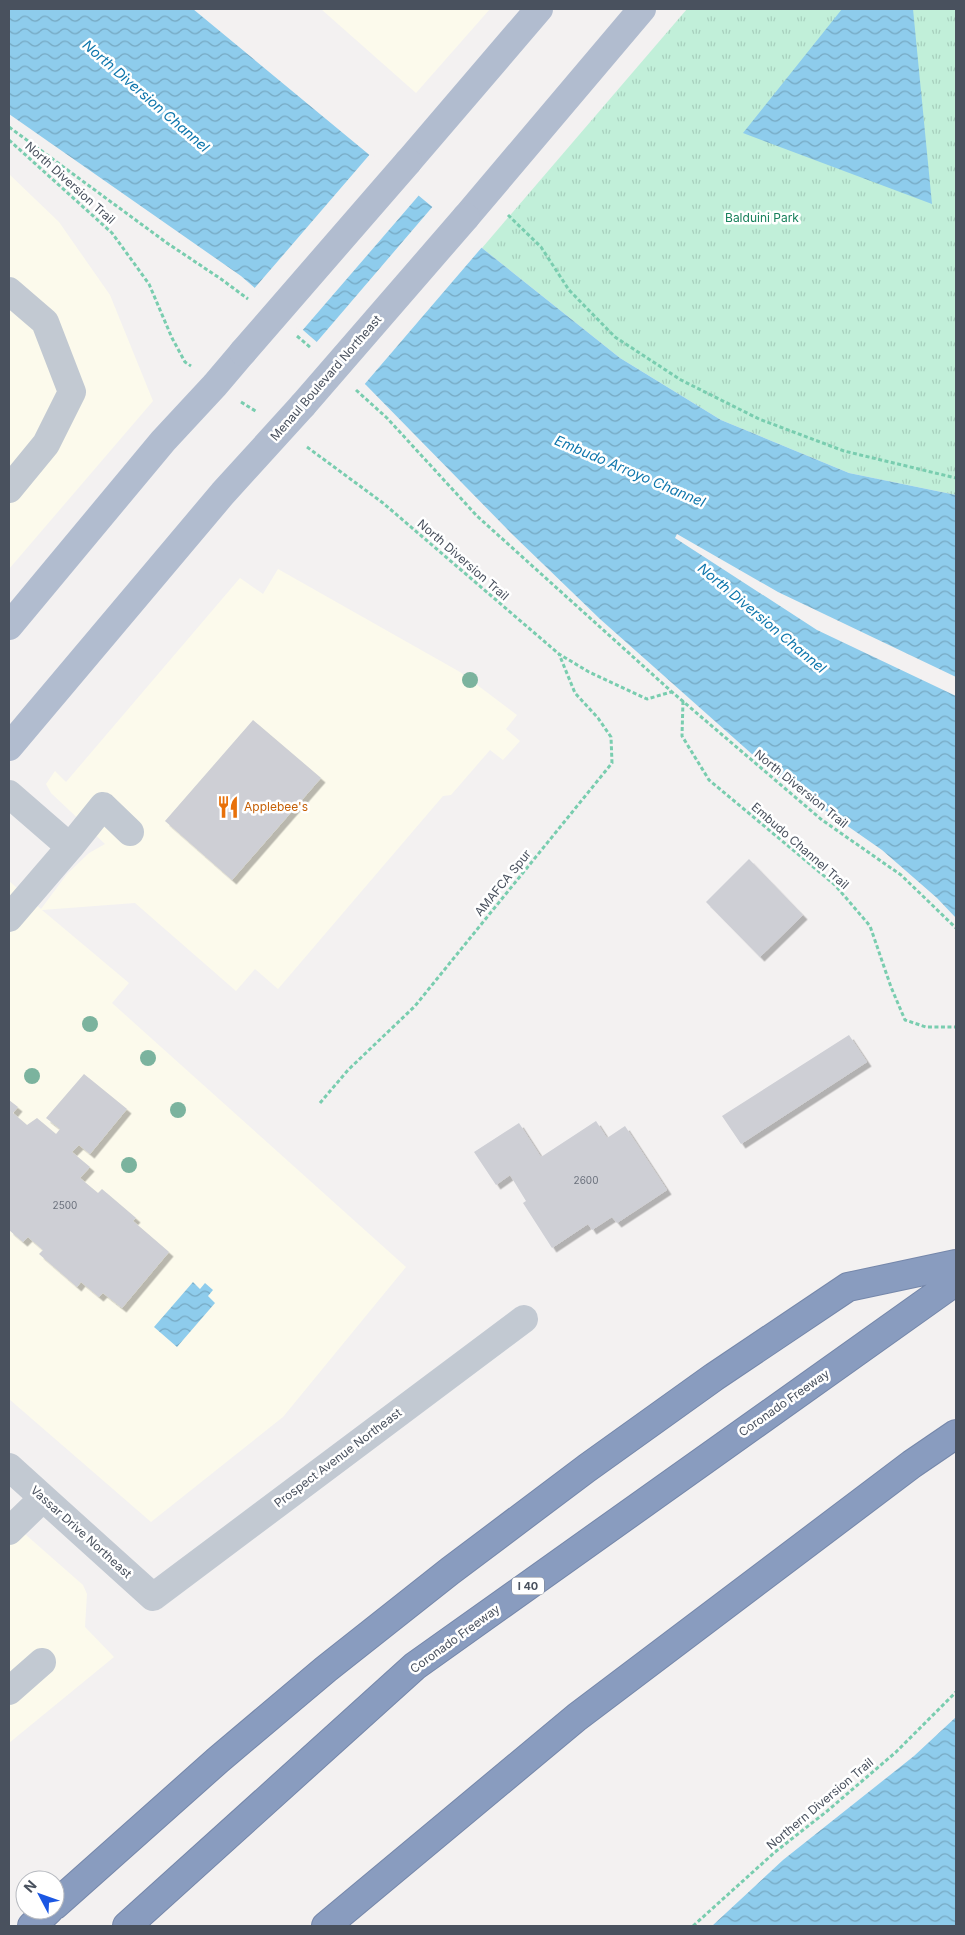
<svg xmlns="http://www.w3.org/2000/svg" width="965" height="1935" font-family="Inter,sans-serif">
	<style>
		.commercial { fill: #fcfaec }
		.grass { fill: url(#grass-tufts) }
		.water { fill: url(#water-waves) }
		.pier { fill: #f3f1f1 }
		.building { fill: #cecfd5; filter: url(#shadow) }
		.lines { fill: none; stroke-linecap: round; stroke-linejoin: round }
		.highway-casing { stroke: #7587aa; stroke-width: 30 }
		.path { stroke: #79cdaf; stroke-width: 3; stroke-dasharray: 4 2.5; stroke-linecap: butt }
		.minor { stroke: #c2c9d2; stroke-width: 28 }
		.major { stroke: #b1bccf; stroke-width: 28 }
		.highway { stroke: #899cbf; stroke-width: 28 }
		.major-bridge { stroke: #b1bccf; stroke-width: 28 }
		.tree { fill: #7bb39e }
		.labels { text-anchor: middle; stroke-width: 5; stroke-linejoin: round; paint-order: stroke }
		.number-label { font-size: 10px; fill: #6a707c }
		.shield { fill: #fff; stroke: #80858e; stroke-width: 1 }
		.shield-label { font-size: 11px; font-weight: bold; fill: #49515e }
		.street-label { font-size: 12px; fill: #49515e; stroke: #fff }
		.park-label { font-size: 12px; fill: #18815b; stroke: #fff }
		.food-label { font-size: 12px; fill: #c56008; stroke: #fff; text-anchor: start }
		.water-label { font-size: 14px; font-style: italic; fill: #0e76ac; stroke: #fff }
	</style>
	<defs>
		<pattern id="grass-tufts" width="24" height="20" patternUnits="userSpaceOnUse" patternTransform="scale(1.25)"><rect width="24" height="20" fill="#c1efd9"/><path d="M3 7l-1-3M5 7V3M7 7l1-3M15 17l-1-3M17 17v-4M19 17l1-3" fill="none" stroke="#a7cfbd"/></pattern>
		<pattern id="water-waves" width="16" height="10" patternUnits="userSpaceOnUse" patternTransform="scale(1.25)"><rect width="16" height="10" fill="#8eccec"/><path d="M0 5q4-4 8 0t8 0" fill="none" stroke="#76a8c2"/></pattern>
		<filter id="shadow"><feDropShadow dx="4.5" dy="4.5" stdDeviation="0" flood-color="#0004"/></filter>
	</defs>
	<rect width="100%" height="100%" fill="#f3f1f1"/>
	<path class="commercial" d="M 321,9 L 490,9 L 416,93 Z
		M 9,174 L 59,222 L 110,295 L 153,401 L 9,569 Z
		M 278,569 L 460,672 L 517,715 L 506,729 L 520,741 L 503,760 L 490,750 L 451,795 L 443,796 L 278,989 L 255,969 L 236,991 L 135,903 L 42,910 L 129,983 L 112,1003 L 406,1267 L 283,1417 L 151,1522 L 9,1399 L 9,881 L 41,909 L 67,874 L 89,853 L 105,844 L 51,793 L 46,784 L 55,771 L 66,782 L 240,578 L 263,594 Z
		M 9,1520 L 83,1585 L 87,1594 L 85,1627 L 114,1657 L 9,1743 Z"/>
	<path class="grass" d="M 687,9 L 956,9 L 956,495 L 849,473 L 721,420 L 620,358 L 482,248 Z"/>
	<path class="water" d="M 9,9 L 193,9 L 482,248 L 620,358 L 721,420 L 849,473 L 956,495 L 956,677 L 778,592 L 677,534 L 675,538 L 817,630 L 956,696 L 956,918 L 937,898 L 882,850 L 780,779 L 600,619 L 513,535 L 366,385 L 241,276 L 9,114 Z
		M 842,9 L 913,9 L 932,204 L 743,133 Z
		M 193,1282 L 200,1289 L 205,1283 L 213,1290 L 208,1296 L 215,1303 L 177,1347 L 154,1327 Z
		M 956,1717 L 956,1926 L 712,1926 L 783,1860 L 914,1756 Z"/>
	<path class="pier" d="M 371,153 L 420,194 L 301,332 L 253,290 Z
		M 434,205 L 483,246 L 363,386 L 315,344 Z"/>
	<path class="building" d="M 253,720 L 321,778 L 232,880 L 165,821 Z
		M 749,859 L 803,915 L 760,957 L 706,902 Z
		M 849,1035 L 867,1062 L 741,1144 L 722,1116 Z
		M 84,1074 L 127,1109 L 90,1154 L 79,1145 L 72,1152 L 90,1167 L 80,1178 L 98,1193 L 102,1189 L 136,1218 L 133,1221 L 169,1252 L 122,1308 L 103,1293 L 99,1297 L 81,1282 L 77,1287 L 39,1254 L 43,1250 L 28,1237 L 23,1242 L 9,1230 L 9,1100 L 18,1107 L 13,1113 L 27,1125 L 37,1118 L 56,1134 L 60,1129 L 46,1118 Z
		M 596,1121 L 607,1138 L 625,1126 L 667,1190 L 617,1223 L 612,1217 L 592,1230 L 588,1224 L 552,1248 L 523,1203 L 526,1201 L 510,1175 L 496,1185 L 474,1152 L 519,1123 L 541,1157 Z"/>
	<g class="lines">
		<defs>
			<path id="highway" d="M 55,1905 L 218,1760 L 326,1669 L 450,1571 L 587,1468 L 714,1377 L 848,1287 L 956,1264
				M 32,1926 L 49,1910
				M 127,1926 L 415,1666 L 956,1281
				M 326,1926 L 577,1717 L 912,1464 L 956,1434"/>
		</defs>
		<use href="#highway" class="highway-casing"/>
		<path class="path" d="M 9,127 L 167,243 L 221,279 L 248,299
			M 9,140 L 112,233 L 149,284 L 172,338 L 185,362 L 191,366
			M 508,215 L 541,247 L 569,290 L 615,337 L 681,380 L 759,419 L 844,451 L 956,478
			M 297,336 L 311,348
			M 356,390 L 387,418 L 477,516 L 672,692 L 822,820 L 901,875 L 956,928
			M 241,402 L 257,412
			M 307,447 L 383,503 L 559,654 L 589,672 L 647,699 L 671,692
			M 683,701 L 682,736 L 709,780 L 835,885 L 870,926 L 891,987 L 905,1020 L 926,1027 L 956,1027
			M 320,1103 L 348,1070 L 415,1006 L 612,763 L 611,737 L 598,718 L 575,693 L 559,654
			M 693,1926 L 775,1852 L 826,1812 L 896,1752 L 956,1692"/>
		<path class="minor" d="M 9,291 L 45,322 L 72,392 L 46,444 L 9,489
			M 9,794 L 70,847 L 9,918
			M 70,847 L 103,806 L 130,832
			M 9,1467 L 153,1597 L 524,1319
			M 9,1531 L 43,1498
			M 9,1691 L 42,1662"/>
		<path class="major" d="M 408,162 L 539,9
			M 466,217 L 642,9
			M 9,626 L 163,441 L 215,385 L 243,352
			M 9,747 L 223,493 L 303,405"/>
		<use href="#highway" class="highway"/>
		<path class="major-bridge" d="M 243,352 L 408,162
			M 303,405 L 466,217"/>
	</g>
	<g class="tree">
		<circle cx="470" cy="680" r="8"/>
		<circle cx="90" cy="1024" r="8"/>
		<circle cx="148" cy="1058" r="8"/>
		<circle cx="32" cy="1076" r="8"/>
		<circle cx="178" cy="1110" r="8"/>
		<circle cx="129" cy="1165" r="8"/>
	</g>
	<defs>
		<symbol id="restaurant-bare" viewBox="-9 -9 18 18"><path d="M-5-6h1v4h1v-4h1v4h1v-4h1v5L-1.5 .5V6h-2V.5L-5-1ZM5-6V6H3V1.5H1.5Q1.5-4 5-6Z" fill="#e8710a" stroke="#fff" stroke-width="2.5" paint-order="stroke"/></symbol>
	</defs>
	<g fill-rule="evenodd">
		<use href="#restaurant-bare" x="212" y="791" width="32" height="32"/>
	</g>
	<g class="labels">
		<g class="number-label">
			<text x="586" y="1184">2600</text>
			<text x="65" y="1209">2500</text>
		</g>
		<rect class="shield" x="512" y="1577.5" width="32" height="17" rx="4"/>
		<g class="shield-label">
			<text x="528" y="1590">I 40</text>
		</g>
		<g class="street-label">
			<text transform="translate(70 183) rotate(42)" y="4">North Diversion Trail</text>
			<text transform="translate(326 378) rotate(-49)" y="4">Menaul Boulevard Northeast</text>
			<text transform="translate(463 560) rotate(41)" y="4">North Diversion Trail</text>
			<text transform="translate(801 789) rotate(39)" y="4">North Diversion Trail</text>
			<text transform="translate(800 846) rotate(41)" y="4">Embudo Channel Trail</text>
			<text transform="translate(503 883) rotate(-51)" y="4">AMAFCA Spur</text>
			<text transform="translate(784 1403) rotate(-35)" y="4">Coronado Freeway</text>
			<text transform="translate(338 1458) rotate(-37)" y="4">Prospect Avenue Northeast</text>
			<text transform="translate(81 1532) rotate(42)" y="4">Vassar Drive Northeast</text>
			<text transform="translate(455 1639) rotate(-36)" y="4">Coronado Freeway</text>
			<text transform="translate(820 1804) rotate(-40)" y="4">Northern Diversion Trail</text>
		</g>
		<g class="park-label">
			<text x="762" y="222">Balduini Park</text>
		</g>
		<g class="food-label">
			<text x="244" y="811">Applebee's</text>
		</g>
		<g class="water-label">
			<text transform="translate(146 96) rotate(41)" y="5">North Diversion Channel</text>
			<text transform="translate(630 471) rotate(23)" y="5">Embudo Arroyo Channel</text>
			<text transform="translate(762 618) rotate(40)" y="5">North Diversion Channel</text>
		</g>
	</g>
	<rect width="965" height="1935" fill="none" stroke="#49515e" stroke-width="20"/>
	<g transform="translate(40 1895) rotate(311)"><circle r="24" fill="#ffffff" stroke="#b6b9bf"/>
	<path d="M0-4L9 19L0 12L-9 19Z" fill="#1b57e3"/>
	<text y="-8" font-size="14" font-weight="bold" text-anchor="middle" fill="#49515e">N</text>
	</g>
</svg>
